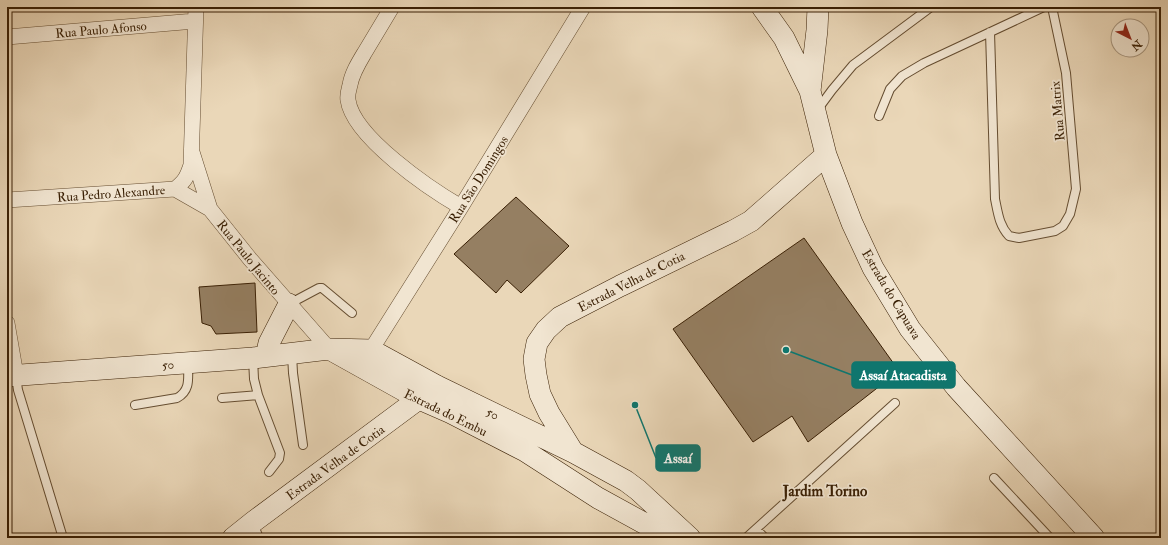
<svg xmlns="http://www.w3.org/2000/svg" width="1168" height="545" font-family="'IM FELL Double Pica',serif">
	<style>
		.building { fill: #957f62; stroke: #391f04 }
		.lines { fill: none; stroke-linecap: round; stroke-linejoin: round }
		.lane-casing { stroke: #654d31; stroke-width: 10 }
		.street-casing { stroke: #654d31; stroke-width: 16 }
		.secondary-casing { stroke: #391f04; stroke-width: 22 }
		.lane { stroke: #f1e5d1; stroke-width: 8 }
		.street { stroke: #f1e5d1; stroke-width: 15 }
		.secondary { stroke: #f1e5d1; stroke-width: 21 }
		.labels { text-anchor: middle; stroke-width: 3.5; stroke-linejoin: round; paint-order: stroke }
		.street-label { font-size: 13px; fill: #391f04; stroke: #f1e5d1 }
		.quarter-label { font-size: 15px; font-weight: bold; fill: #391f04; stroke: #f1e5d1 }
		.leader { fill: none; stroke: #0f766e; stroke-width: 1.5 }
		.callout-dot { fill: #0f766e; stroke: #f1e5d1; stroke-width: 1.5 }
		.callout { fill: #0f766e; stroke: #0f766e; stroke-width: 1.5 }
		.callout-label { font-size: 14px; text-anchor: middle; font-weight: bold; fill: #fff }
	</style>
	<rect width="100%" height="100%" fill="#ead7b8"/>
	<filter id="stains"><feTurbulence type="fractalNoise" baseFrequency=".005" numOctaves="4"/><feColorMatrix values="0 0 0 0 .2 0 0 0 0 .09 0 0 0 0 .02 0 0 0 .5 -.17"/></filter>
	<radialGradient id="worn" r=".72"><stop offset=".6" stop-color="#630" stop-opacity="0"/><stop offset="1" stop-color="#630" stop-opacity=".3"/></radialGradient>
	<path class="building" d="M 516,197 L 569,246 L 521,293 L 507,280 L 496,293 L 454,254 Z
		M 804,238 L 899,371 L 808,442 L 792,416 L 753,442 L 673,329 Z
		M 255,283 L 257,332 L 216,334 L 211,326 L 202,323 L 199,287 Z"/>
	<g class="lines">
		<defs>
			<path id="lane" d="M 990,32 L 995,199 C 998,213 999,225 1009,236 L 1019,238 L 1055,231 L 1063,226 L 1070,214 L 1076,189 L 1066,73 L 1052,7
				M 818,109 L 832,90 L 853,65 L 931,7
				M 879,116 L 890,89 L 902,76 L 924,63 L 1044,7
				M 289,304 L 319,288 L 322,288 L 352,313
				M 292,354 L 293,373 L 303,445
				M 16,376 L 18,390 L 63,538
				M 258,395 L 280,453 L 279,459 L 269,472
				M 222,398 L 258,395 L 254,379 L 253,358
				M 135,405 L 177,398 C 191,390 188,378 188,363
				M 994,478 L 1050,538
				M 253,523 L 259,538
				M 756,529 L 765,538
				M 746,538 L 895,403"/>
			<path id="street" d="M 392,7 C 383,22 374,37 365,52 C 359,62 352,73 350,85 C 349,89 347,95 348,100 C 353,137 430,189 461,207
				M 7,37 L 195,21
				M 192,152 L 210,209 L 250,259 L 329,349
				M 175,189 C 185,181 187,177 191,165 L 196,7
				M 7,200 L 175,189 L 210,209
				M 7,323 L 16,375
				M 371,350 L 461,207 L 583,7"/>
			<path id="secondary" d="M 762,7 L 784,38 L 810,91 L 826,155 L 852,223 L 873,268 L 910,329 L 956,387 L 1094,538
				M 810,91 L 817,30 L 818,7
				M 331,350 L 419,399 L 451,413 L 525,451 L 598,498 L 671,538
				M 266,356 L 269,343 L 289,304
				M 7,376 L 253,358 L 329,349 L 371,350 L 437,386 L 573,452 L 626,481 L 638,490 L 690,538
				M 573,452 L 549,413 L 540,394 L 536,375 L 534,359 L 537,343 L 546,330 L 560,317 L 620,286 L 733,231 L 751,221 L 826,155
				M 233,538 L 253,522 L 428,392"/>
		</defs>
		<use href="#lane" class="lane-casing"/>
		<use href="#street" class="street-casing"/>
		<use href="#secondary" class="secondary-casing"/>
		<use href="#lane" class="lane"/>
		<use href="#street" class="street"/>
		<use href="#secondary" class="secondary"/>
	</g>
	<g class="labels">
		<g class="street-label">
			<text transform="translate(101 29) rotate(-5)" y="5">Rua Paulo Afonso</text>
			<text transform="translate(1057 111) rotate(-95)" y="5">Rua Matrix</text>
			<text transform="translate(478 179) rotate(-58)" y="5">Rua São Domingos</text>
			<text transform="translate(111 193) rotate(-4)" y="5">Rua Pedro Alexandre</text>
			<text transform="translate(249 257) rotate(51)" y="5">Rua Paulo Jacinto</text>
			<text transform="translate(631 281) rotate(-27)" y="5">Estrada Velha de Cotia</text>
			<text transform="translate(892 294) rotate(59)" y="5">Estrada do Capuava</text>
			<text transform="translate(168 364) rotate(-4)" y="5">50</text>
			<text transform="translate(446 412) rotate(26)" y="5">Estrada do Embu</text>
			<text transform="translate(493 413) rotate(26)" y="5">50</text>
			<text transform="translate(335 462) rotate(-36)" y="5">Estrada Velha de Cotia</text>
		</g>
		<g class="quarter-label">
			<text x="825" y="496">Jardim Torino</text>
		</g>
	</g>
	<path class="leader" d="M786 350L852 375M635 405L656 458"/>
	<g class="callout-dot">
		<circle cx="786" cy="350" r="4"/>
		<circle cx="635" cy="405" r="4"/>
	</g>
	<g class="callout">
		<rect x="852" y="362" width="103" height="26" rx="4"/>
		<rect x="656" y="445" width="44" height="26" rx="4"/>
	</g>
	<g class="callout-label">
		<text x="903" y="380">Assaí Atacadista</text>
		<text x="678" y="463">Assaí</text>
	</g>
	<rect width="1168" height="545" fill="none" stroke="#ead7b8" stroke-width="24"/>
	<rect x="8" y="8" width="1152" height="529" fill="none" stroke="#391f04" stroke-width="2"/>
	<rect x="12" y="12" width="1144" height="521" fill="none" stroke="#391f04"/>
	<g transform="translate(1130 38) rotate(138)"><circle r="19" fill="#f1e5d1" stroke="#a7967f"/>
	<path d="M0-3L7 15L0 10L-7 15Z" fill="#8f2418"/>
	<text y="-6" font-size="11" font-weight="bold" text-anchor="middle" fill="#391f04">N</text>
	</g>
	<rect width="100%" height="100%" filter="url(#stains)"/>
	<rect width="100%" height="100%" fill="url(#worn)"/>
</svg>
